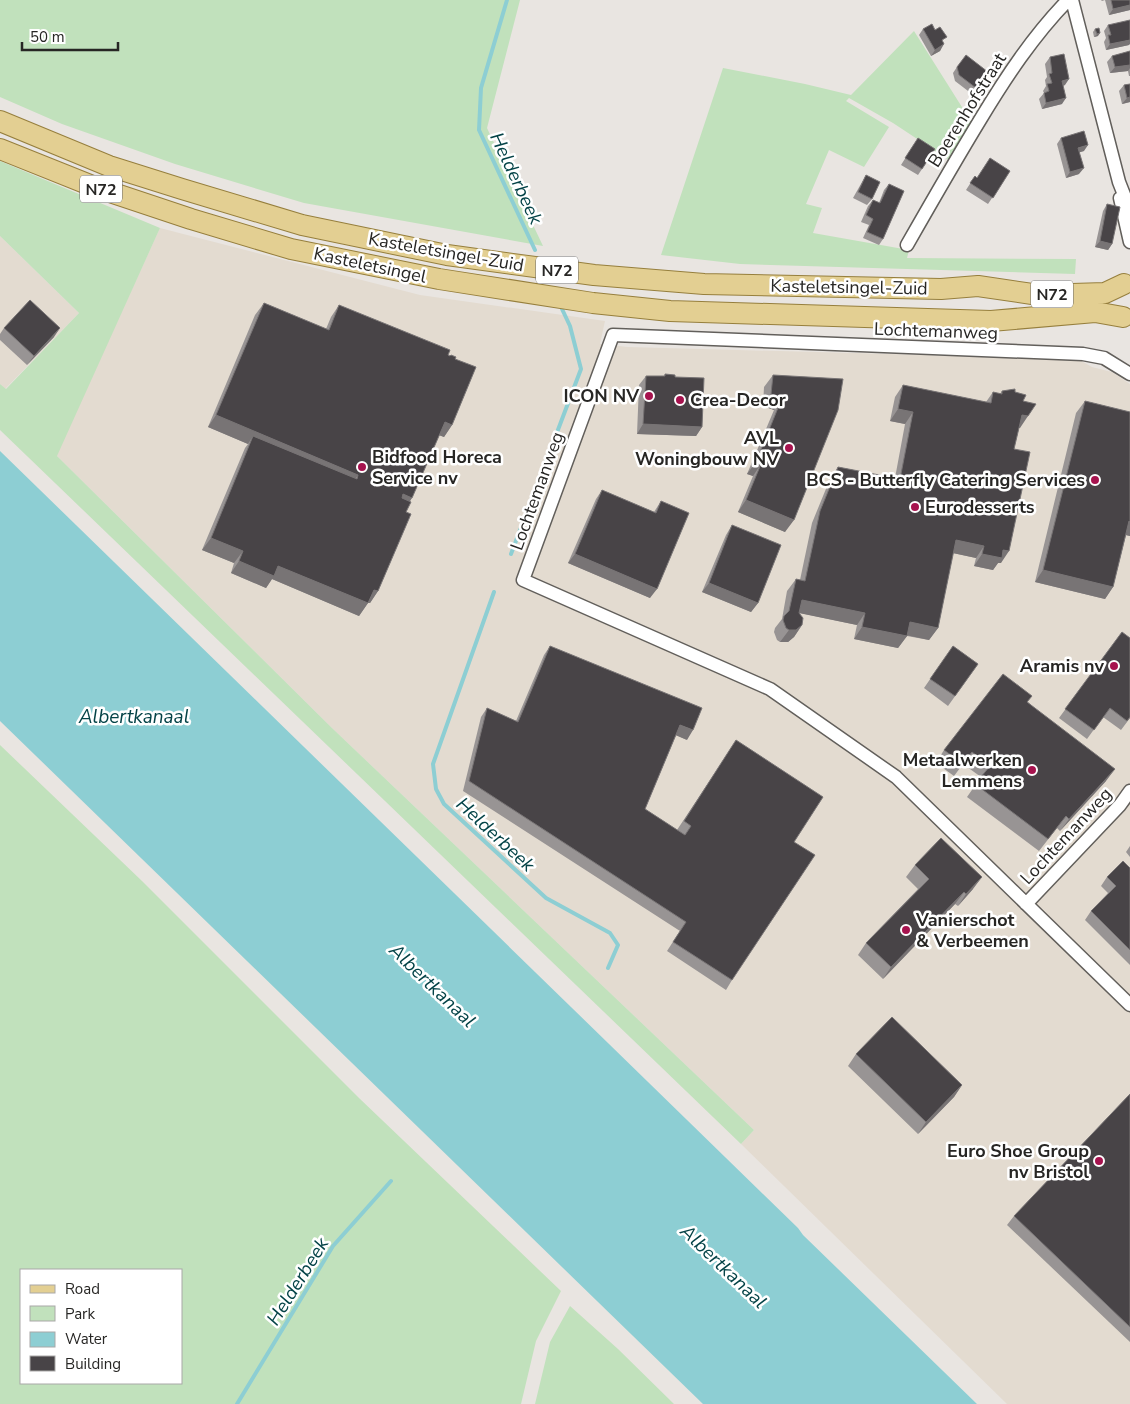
<svg xmlns="http://www.w3.org/2000/svg" width="1130" height="1404" font-family="'Nunito Sans',sans-serif">
	<style>
		.built { fill: #e3dbd0 }
		.green { fill: #c1e1bc; fill-rule: evenodd }
		.water { fill: #8dced3 }
		.lines { fill: none; stroke-linecap: round; stroke-linejoin: round }
		.stream { stroke: #8dced3; stroke-width: 4 }
		.minor-casing { stroke: #625f5b; stroke-width: 15 }
		.primary-casing { stroke: #967f3d; stroke-width: 22 }
		.minor { stroke: #fff; stroke-width: 12 }
		.primary { stroke: #e3cf92; stroke-width: 20 }
		.wall { fill: #989494 }
		.shaded-wall { fill: #787475 }
		.building { fill: #484447; stroke: #787475 }
		.poi-dot { fill: #a6134e; stroke: #fff; stroke-width: 2 }
		.labels { text-anchor: middle; stroke-width: 5; stroke-linejoin: round; paint-order: stroke }
		.shield { fill: #fff; stroke: #686766; stroke-width: 1 }
		.shield-label { font-size: 16px; font-weight: bold; fill: #272624 }
		.street-label { font-size: 18px; fill: #272624; stroke: #fff }
		.poi-label { font-size: 18px; font-weight: bold; fill: #272624; stroke: #fff; text-anchor: end }
		.water-label { font-size: 19px; font-style: italic; fill: #044347; stroke: #fff }
	</style>
	<rect width="100%" height="100%" fill="#e9e5e1"/>
	<path class="built" d="M 160,228 L 420,295 L 605,321 L 600,344 L 628,347 L 1078,359 L 1092,367 L 1112,372 L 1130,384 L 1130,1404 L 1007,1404 L 741,1144 L 754,1130 L 332,728 L 56,455 Z
		M 0,236 L 79,313 L 5,389 L 0,384 Z"/>
	<path class="green" d="M 0,0 L 520,0 L 487,128 L 543,246 L 304,203 L 175,164 L 62,124 L 0,97 Z
		M 914,31 L 972,123 L 949,160 L 893,123 L 849,98 L 846,101 L 889,127 L 864,167 L 829,150 L 806,204 L 822,208 L 813,233 L 909,250 L 907,258 L 1076,259 L 1075,274 L 740,264 L 661,255 L 723,68 L 805,84 L 851,95 Z
		M 0,161 L 160,228 L 57,456 L 332,728 L 754,1130 L 741,1144 L 0,430 L 0,384 L 6,389 L 79,313 L 0,236 Z
		M 0,745 L 142,881 L 359,1098 L 561,1291 L 536,1341 L 521,1404 L 0,1404 ZM 21,1270 L 181,1270 L 181,1383 L 21,1383 Z
		M 570,1306 L 618,1349 L 674,1404 L 535,1404 L 550,1342 Z"/>
	<path class="water" d="M 0,451 L 798,1228 L 803,1235 L 977,1404 L 703,1404 L 0,721 Z"/>
	<g class="lines">
		<path class="stream" d="M 507,0 L 481,88 L 479,130 L 535,250
			M 511,554 L 581,369 L 570,326 L 562,309
			M 494,592 L 433,764 L 436,789 L 444,804 L 546,898 L 610,933 L 618,945 L 608,968
			M 237,1404 L 333,1246 L 391,1181"/>
		<defs>
			<path id="minor" d="M 1072,0 L 1119,182 L 1130,210
				M 1120,198 L 1130,242
				M 907,245 C 931,203 955,161 980,120 C 1006,77 1033,36 1068,0
				M 1130,374 L 1104,358 L 1083,354 L 613,335 L 523,580 L 770,689 L 896,777 L 1130,1005
				M 1026,904 L 1120,805 L 1130,791"/>
			<path id="primary" d="M 0,121 L 109,166 L 182,189 L 302,225 L 447,255 L 594,275 L 704,284 L 941,289 L 978,286 L 1039,295 L 1105,293 L 1124,284
				M 0,149 L 95,187 L 191,219 L 291,249 L 439,279 L 593,303 L 670,311 L 991,321 L 1095,312 L 1123,317"/>
		</defs>
		<use href="#minor" class="minor-casing"/>
		<use href="#primary" class="primary-casing"/>
		<use href="#minor" class="minor"/>
		<use href="#primary" class="primary"/>
	</g>
	<path class="wall" d="M 1101,0 L 1130,0 L 1130,10 L 1109,15 L 1105,0 L 1102,1 Z
		M 1108,25 L 1129,45 L 1106,50 L 1104,42 L 1106,38 L 1104,31 Z
		M 923,29 L 943,43 L 940,51 L 931,56 L 919,35 Z
		M 1095,29 L 1098,36 L 1094,37 L 1093,32 Z
		M 1130,51 L 1130,76 L 1129,76 L 1128,71 L 1110,73 L 1107,62 L 1112,56 Z
		M 1050,57 L 1065,85 L 1063,86 L 1062,104 L 1042,109 L 1039,99 L 1044,93 L 1043,91 L 1046,86 L 1045,80 L 1047,77 L 1045,64 Z
		M 957,67 L 984,78 L 972,94 L 955,81 L 953,73 Z
		M 1130,84 L 1130,102 L 1122,104 L 1119,91 L 1124,85 Z
		M 918,138 L 922,169 L 918,175 L 901,165 Z
		M 1061,138 L 1084,151 L 1079,152 L 1079,174 L 1066,178 L 1057,144 Z
		M 1010,171 L 988,204 L 966,190 L 975,176 L 977,178 Z
		M 866,175 L 872,199 L 867,205 L 853,198 L 862,182 Z
		M 889,184 L 883,239 L 879,245 L 863,238 L 869,225 L 861,222 L 868,206 L 873,200 L 879,203 L 884,190 Z
		M 1107,204 L 1112,244 L 1108,250 L 1095,247 L 1103,211 Z
		M 264,303 L 326,329 L 331,317 L 339,305 L 448,355 L 452,425 L 444,437 L 439,435 L 410,501 L 378,591 L 370,603 L 368,603 L 359,616 L 272,579 L 266,588 L 231,573 L 234,563 L 202,550 L 245,448 L 248,444 L 208,427 L 255,315 Z
		M 4,328 L 54,337 L 27,365 L 0,340 L 0,334 Z
		M 665,374 L 702,427 L 696,436 L 637,434 L 639,385 L 646,376 L 664,376 Z
		M 773,375 L 838,410 L 785,532 L 738,512 L 753,476 L 747,474 L 774,410 L 763,406 L 764,387 Z
		M 903,385 L 986,402 L 993,392 L 1000,394 L 1002,391 L 1015,392 L 1023,401 L 1020,428 L 1019,428 L 1014,449 L 1001,563 L 998,563 L 993,570 L 974,566 L 976,558 L 953,553 L 938,628 L 929,640 L 907,636 L 898,648 L 854,639 L 857,625 L 800,613 L 802,625 L 794,637 L 788,642 L 780,642 L 777,640 L 774,632 L 775,628 L 782,619 L 787,591 L 796,579 L 800,580 L 812,523 L 830,479 L 838,467 L 895,478 L 905,424 L 890,421 L 895,397 Z
		M 1085,401 L 1130,412 L 1130,536 L 1126,535 L 1113,587 L 1105,599 L 1035,582 L 1076,413 Z
		M 602,490 L 654,512 L 661,501 L 650,598 L 568,563 L 596,499 Z
		M 732,525 L 758,603 L 751,612 L 702,592 L 726,535 Z
		M 1122,632 L 1130,718 L 1121,730 L 1103,717 L 1087,739 L 1059,718 Z
		M 550,646 L 687,740 L 676,735 L 645,809 L 677,830 L 730,750 L 794,842 L 732,980 L 726,990 L 667,951 L 680,931 L 463,791 L 481,717 L 487,708 L 516,721 L 544,655 Z
		M 953,646 L 978,664 L 948,706 L 924,688 Z
		M 1028,702 L 1106,781 L 1060,831 L 1057,828 L 1039,851 L 967,797 L 981,777 L 963,764 L 954,776 L 936,763 L 944,750 Z
		M 1130,846 L 1130,857 L 1126,852 Z
		M 915,865 L 973,889 L 958,906 L 955,904 L 883,979 L 858,955 L 866,943 L 918,889 L 906,877 Z
		M 1130,868 L 1130,965 L 1085,920 L 1091,911 L 1108,893 L 1101,886 L 1107,877 Z
		M 856,1054 L 962,1085 L 954,1097 L 918,1134 L 848,1066 Z
		M 1130,1094 L 1130,1342 L 1007,1225 L 1014,1216 Z"/>
	<path class="shaded-wall" d="M 1130,5 L 1130,10 L 1109,15 L 1113,9 Z
		M 1100,33 L 1098,36 L 1094,37 L 1097,34 Z
		M 1130,40 L 1130,44 L 1129,45 L 1106,50 L 1110,44 Z
		M 944,44 L 940,51 L 931,56 L 935,50 Z
		M 1130,65 L 1130,68 L 1128,71 L 1110,73 L 1115,67 Z
		M 1069,79 L 1065,85 L 1057,87 L 1062,81 Z
		M 1130,97 L 1130,102 L 1122,104 L 1127,98 Z
		M 1066,98 L 1062,104 L 1042,109 L 1046,103 Z
		M 1088,145 L 1084,151 L 1074,154 L 1078,148 Z
		M 1084,168 L 1079,174 L 1066,178 L 1070,172 Z
		M 1100,241 L 1112,244 L 1108,250 L 1095,247 Z
		M 60,328 L 54,337 L 27,365 L 34,356 Z
		M 771,394 L 782,398 L 774,410 L 763,406 Z
		M 898,409 L 913,412 L 905,424 L 890,421 Z
		M 216,415 L 358,475 L 350,487 L 253,436 L 248,444 L 208,427 Z
		M 1022,415 L 1028,416 L 1020,428 L 1014,427 Z
		M 445,422 L 452,425 L 444,437 L 436,434 Z
		M 643,424 L 702,427 L 696,436 L 637,434 Z
		M 756,462 L 761,464 L 753,476 L 747,474 Z
		M 403,494 L 412,498 L 404,510 L 395,506 Z
		M 746,500 L 794,520 L 785,532 L 738,512 Z
		M 1129,521 L 1130,522 L 1130,536 L 1121,534 Z
		M 211,538 L 243,551 L 234,563 L 202,550 Z
		M 956,540 L 984,546 L 976,558 L 948,552 Z
		M 1003,550 L 1009,551 L 1001,563 L 998,563 L 993,570 L 974,566 L 982,554 Z
		M 575,554 L 657,589 L 650,598 L 568,563 Z
		M 239,561 L 278,566 L 368,603 L 359,616 L 272,579 L 266,588 L 231,573 Z
		M 1043,570 L 1113,587 L 1105,599 L 1035,582 Z
		M 709,583 L 758,603 L 751,612 L 702,592 Z
		M 374,590 L 378,591 L 370,603 L 365,602 Z
		M 802,600 L 865,613 L 857,625 L 794,612 Z
		M 910,622 L 938,628 L 929,640 L 901,634 Z
		M 802,625 L 794,637 L 788,642 L 780,642 L 789,630 Z
		M 862,627 L 907,636 L 898,648 L 854,639 Z
		M 680,725 L 693,730 L 687,740 L 673,734 Z
		M 1115,769 L 1106,781 L 1060,831 L 1069,819 Z
		M 982,877 L 973,889 L 958,906 L 966,894 Z
		M 964,892 L 955,904 L 883,979 L 891,967 Z
		M 962,1085 L 954,1097 L 918,1134 L 926,1122 Z"/>
	<path class="building" d="M 1111,0 L 1130,0 L 1130,5 L 1113,9 Z
		M 1130,20 L 1130,40 L 1110,44 L 1108,35 L 1111,35 L 1108,25 Z
		M 932,24 L 935,30 L 940,27 L 947,37 L 942,40 L 944,44 L 935,50 L 923,29 Z
		M 1099,28 L 1100,33 L 1097,34 L 1095,29 Z
		M 1130,51 L 1130,65 L 1115,67 L 1112,56 Z
		M 1064,54 L 1069,79 L 1062,81 L 1066,98 L 1046,103 L 1044,93 L 1049,91 L 1047,84 L 1052,83 L 1049,74 L 1052,73 L 1050,57 Z
		M 966,55 L 988,72 L 976,88 L 959,75 L 957,67 Z
		M 1130,84 L 1130,97 L 1127,98 L 1124,85 Z
		M 1084,131 L 1088,145 L 1078,148 L 1084,168 L 1070,172 L 1061,138 Z
		M 918,138 L 935,149 L 922,169 L 905,158 Z
		M 990,158 L 1010,171 L 993,198 L 970,183 L 975,176 L 977,178 Z
		M 866,175 L 880,182 L 872,199 L 858,192 Z
		M 889,184 L 904,191 L 883,239 L 867,232 L 873,219 L 866,215 L 873,200 L 880,203 Z
		M 1107,204 L 1120,207 L 1112,244 L 1100,241 Z
		M 30,300 L 60,328 L 34,356 L 4,328 Z
		M 264,303 L 329,330 L 339,305 L 450,350 L 448,355 L 450,356 L 451,355 L 456,357 L 455,359 L 476,367 L 452,425 L 445,422 L 412,498 L 403,494 L 402,498 L 411,502 L 406,512 L 411,514 L 378,591 L 374,590 L 368,603 L 278,566 L 274,576 L 239,561 L 243,551 L 211,538 L 253,436 L 357,479 L 358,475 L 216,415 Z
		M 665,374 L 675,375 L 675,377 L 704,378 L 702,427 L 643,424 L 646,376 L 665,376 Z
		M 773,375 L 843,379 L 838,410 L 794,520 L 746,500 L 761,464 L 756,462 L 782,398 L 771,394 Z
		M 903,385 L 991,403 L 993,392 L 1002,394 L 1002,391 L 1015,389 L 1015,392 L 1026,395 L 1023,401 L 1036,404 L 1028,416 L 1022,415 L 1014,449 L 1030,452 L 1009,551 L 1003,550 L 1002,558 L 982,554 L 984,546 L 956,540 L 938,628 L 910,622 L 907,636 L 862,627 L 865,613 L 802,600 L 799,613 L 803,618 L 802,625 L 796,630 L 789,630 L 786,628 L 783,620 L 784,616 L 789,611 L 796,579 L 805,581 L 820,511 L 838,467 L 900,479 L 913,412 L 898,409 Z
		M 1085,401 L 1130,412 L 1130,522 L 1129,521 L 1113,587 L 1043,570 Z
		M 602,490 L 656,513 L 661,501 L 689,513 L 657,589 L 575,554 Z
		M 732,525 L 781,545 L 758,603 L 709,583 Z
		M 1122,632 L 1130,638 L 1130,717 L 1127,721 L 1110,708 L 1094,730 L 1065,709 Z
		M 550,646 L 702,708 L 693,730 L 680,725 L 645,809 L 685,835 L 691,826 L 684,821 L 736,740 L 823,797 L 794,842 L 815,855 L 732,980 L 673,942 L 686,922 L 469,781 L 487,708 L 518,722 Z
		M 953,646 L 978,664 L 955,696 L 930,679 Z
		M 1003,674 L 1032,696 L 1027,702 L 1115,769 L 1069,819 L 1066,816 L 1048,839 L 975,784 L 990,766 L 972,752 L 963,764 L 944,750 Z
		M 941,838 L 982,877 L 966,894 L 964,892 L 891,967 L 866,943 L 929,879 L 915,865 Z
		M 1123,861 L 1130,868 L 1130,950 L 1091,911 L 1116,886 L 1107,877 Z
		M 892,1017 L 962,1085 L 926,1122 L 856,1054 Z
		M 1130,1094 L 1130,1327 L 1014,1216 Z"/>
	<g class="poi-dot">
		<circle cx="649" cy="396" r="5"/>
		<circle cx="680" cy="400" r="5"/>
		<circle cx="789" cy="448" r="5"/>
		<circle cx="362" cy="467" r="5"/>
		<circle cx="1095" cy="480" r="5"/>
		<circle cx="915" cy="507" r="5"/>
		<circle cx="1114" cy="666" r="5"/>
		<circle cx="1032" cy="770" r="5"/>
		<circle cx="906" cy="930" r="5"/>
		<circle cx="1099" cy="1161" r="5"/>
	</g>
	<g class="labels">
		<g class="shield">
			<rect x="80" y="175.5" width="42" height="27" rx="4"/>
			<rect x="536" y="256.5" width="42" height="27" rx="4"/>
			<rect x="1031" y="280.5" width="42" height="27" rx="4"/>
		</g>
		<g class="shield-label">
			<text x="101" y="195">N72</text>
			<text x="557" y="276">N72</text>
			<text x="1052" y="300">N72</text>
		</g>
		<g class="street-label">
			<text transform="translate(967 110) rotate(-58)" y="6">Boerenhofstraat</text>
			<text transform="translate(446 252) rotate(10)" y="6">Kasteletsingel-Zuid</text>
			<text transform="translate(370 265) rotate(12)" y="6">Kasteletsingel</text>
			<text transform="translate(849 287) rotate(1)" y="6">Kasteletsingel-Zuid</text>
			<text transform="translate(936 331) rotate(2)" y="6">Lochtemanweg</text>
			<text transform="translate(537 491) rotate(-70)" y="6">Lochtemanweg</text>
			<text transform="translate(1066 836) rotate(-47)" y="6">Lochtemanweg</text>
		</g>
		<g class="poi-label">
			<text x="639" y="402">ICON NV</text>
			<text x="690" y="406" text-anchor="start">Crea-Decor</text>
			<text x="779" y="444">AVL<tspan x="779" dy="21">Woningbouw NV</tspan></text>
			<text x="372" y="463" text-anchor="start">Bidfood Horeca<tspan x="372" dy="21">Service nv</tspan></text>
			<text x="1085" y="486">BCS - Butterfly Catering Services</text>
			<text x="925" y="513" text-anchor="start">Eurodesserts</text>
			<text x="1104" y="672">Aramis nv</text>
			<text x="1022" y="766">Metaalwerken<tspan x="1022" dy="21">Lemmens</tspan></text>
			<text x="916" y="926" text-anchor="start">Vanierschot<tspan x="916" dy="21">&amp; Verbeemen</tspan></text>
			<text x="1089" y="1157">Euro Shoe Group<tspan x="1089" dy="21">nv Bristol</tspan></text>
		</g>
		<g class="water-label">
			<text transform="translate(517 178) rotate(65)" y="7">Helderbeek</text>
			<text x="134" y="723">Albertkanaal</text>
			<text transform="translate(496 834) rotate(43)" y="7">Helderbeek</text>
			<text transform="translate(433 985) rotate(44)" y="7">Albertkanaal</text>
			<text transform="translate(724 1266) rotate(44)" y="7">Albertkanaal</text>
			<text transform="translate(297 1281) rotate(-58)" y="7">Helderbeek</text>
		</g>
	</g>
	<rect x="20" y="1269" width="162" height="115" fill="#ffffff" stroke="#a9a8a7"/>
	<rect x="30" y="1285" width="25" height="8" fill="#e3cf92" stroke="#a9a8a7"/>
	<text x="65" y="1294" font-size="15" fill="#272624">Road</text>
	<rect x="30" y="1306" width="25" height="15" fill="#c1e1bc" stroke="#a9a8a7"/>
	<text x="65" y="1319" font-size="15" fill="#272624">Park</text>
	<rect x="30" y="1332" width="25" height="15" fill="#8dced3" stroke="#a9a8a7"/>
	<text x="65" y="1344" font-size="15" fill="#272624">Water</text>
	<rect x="30" y="1356" width="25" height="15" fill="#484447" stroke="#a9a8a7"/>
	<text x="65" y="1369" font-size="15" fill="#272624">Building</text>
	<path d="M22 42v8h96v-8" fill="none" stroke="#272624" stroke-width="2.5"/>
	<text x="30" y="42" font-size="15" fill="#272624" stroke="#ffffff" stroke-width="4" paint-order="stroke">50 m</text>
</svg>
